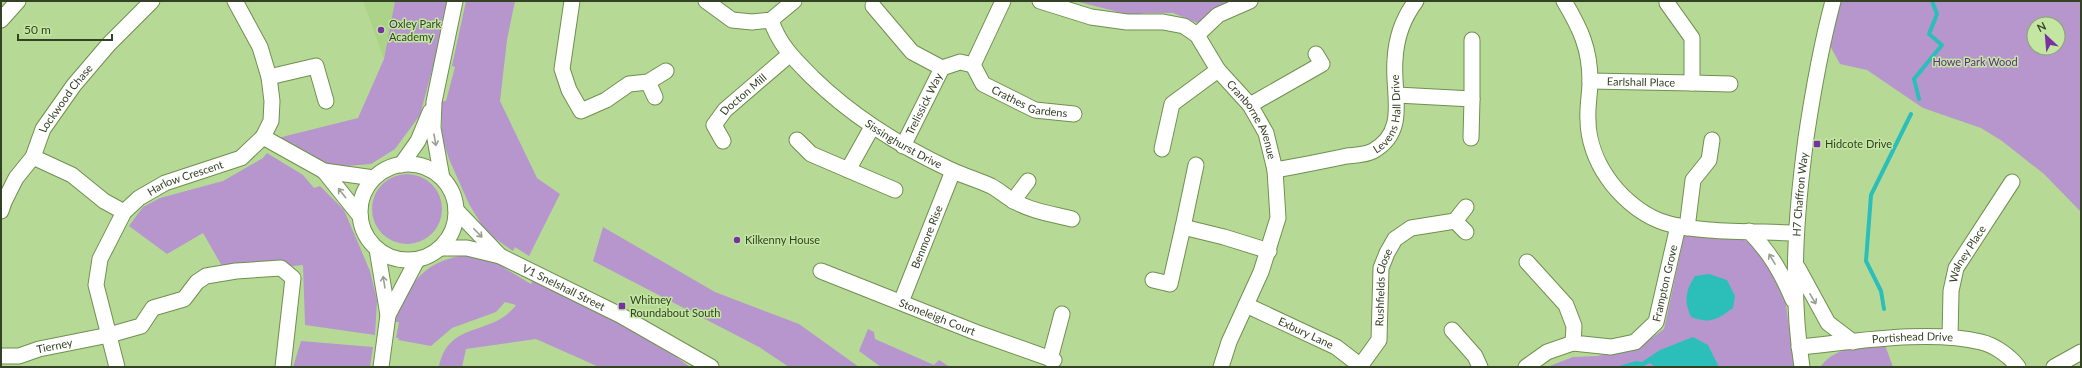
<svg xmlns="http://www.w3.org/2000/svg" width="2082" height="368" font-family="Lato,sans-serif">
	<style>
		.built { fill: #acd488 }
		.green { fill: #b696cd; fill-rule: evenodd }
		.water { fill: #2cbfb9 }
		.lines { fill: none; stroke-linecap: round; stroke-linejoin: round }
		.stream { stroke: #2cbfb9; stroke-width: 4 }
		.minor-casing { stroke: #6f904f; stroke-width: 17 }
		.minor { stroke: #fff; stroke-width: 15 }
		.oneway { stroke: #99a092 }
		.poi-dot { fill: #7a31a3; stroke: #c3e7a2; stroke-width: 1.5 }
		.labels { text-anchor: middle; stroke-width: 3; stroke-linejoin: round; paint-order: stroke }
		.poi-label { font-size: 11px; fill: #334125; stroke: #c3e7a2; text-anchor: start }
		.park-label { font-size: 11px; fill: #622a83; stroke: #c3e7a2 }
		.street-label { font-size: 11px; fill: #334125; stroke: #c3e7a2 }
	</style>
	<rect width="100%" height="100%" fill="#b6da96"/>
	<path class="built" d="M 363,1 L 395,1 L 384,59 Z"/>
	<path class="green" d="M 395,1 L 449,1 L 447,15 L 420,115 L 395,149 L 371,164 L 334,167 L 311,158 L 278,138 L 358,118 L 384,59 Z
		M 466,1 L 515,1 L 507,40 L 500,101 L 537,178 L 560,194 L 529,256 L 515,247 L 513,251 L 486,232 L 469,204 L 449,159 L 442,137 L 442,101 L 446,101 L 455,67 L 452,66 Z
		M 1075,1 L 1230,1 L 1200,24 L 1173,13 L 1143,13 L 1134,16 Z
		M 1833,1 L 2081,1 L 2081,212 L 2044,174 L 2002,141 L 1981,128 L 1923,108 L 1867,70 L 1840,64 L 1824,35 ZM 2034,24 L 2058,24 L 2058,48 L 2034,48 Z
		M 267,153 L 303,175 L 314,188 L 320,186 L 344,210 L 370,271 L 377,300 L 375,335 L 305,325 L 303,265 L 226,273 L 203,233 L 167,254 L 129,226 L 143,207 L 160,198 L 223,181 L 263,158 Z
		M372 209a35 35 0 1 1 70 0a35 35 0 1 1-70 0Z
		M 603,227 L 715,292 L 799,324 L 859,367 L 789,367 L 759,347 L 593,261 Z
		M 1685,232 L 1730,235 L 1757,245 L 1785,297 L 1794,367 L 1547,367 L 1573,357 L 1597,356 L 1639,347 L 1664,329 Z
		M 466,255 L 506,264 L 504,268 L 531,284 L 534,278 L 656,342 L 690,367 L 599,367 L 536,339 L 466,349 L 462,367 L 439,367 C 448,320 492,337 516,305 L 505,302 L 496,312 L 452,328 L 431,346 L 398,340 L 399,338 L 396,338 L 399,322 L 395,322 C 408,283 424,261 466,255 Z
		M 868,329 L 874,332 L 875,339 L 934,365 L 939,360 L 950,367 L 881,367 L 859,351 Z
		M 301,341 L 373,347 L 370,367 L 293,367 Z
		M 1885,345 L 1893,367 L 1820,367 C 1838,345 1858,348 1885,345 Z"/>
	<path class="water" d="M 1709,274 L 1727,280 L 1735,296 L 1733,308 C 1717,320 1710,324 1691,317 C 1684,301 1685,291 1695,276 Z
		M 1693,337 L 1708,345 L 1719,367 L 1655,367 L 1650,363 L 1642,367 L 1616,367 L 1636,361 L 1642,362 L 1660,350 Z"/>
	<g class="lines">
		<path class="stream" d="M 1919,99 L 1914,79 L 1942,45 L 1929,34 L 1937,14 L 1932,1
			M 1884,309 L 1881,291 L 1866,261 L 1871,195 L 1911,114"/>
		<defs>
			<g id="minor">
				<path d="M 572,1 L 562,69 L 569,90 L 581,111 L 606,100 L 629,84 L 648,82 L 666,71"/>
				<path d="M 706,1 L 732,20 L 752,22 L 771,20 L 794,1"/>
				<path id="s1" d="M 1040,1 L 1091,17 L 1127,22 L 1163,22 L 1184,26 L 1197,35 L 1218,70 L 1250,105 L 1266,133 L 1275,170 L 1278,218 L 1261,272 L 1229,342 L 1221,367"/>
				<path d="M 1564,1 C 1580,28 1590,48 1590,81 C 1590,94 1587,107 1588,120 C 1588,140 1596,161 1607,177 C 1619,195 1639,213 1660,221 C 1695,234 1758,231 1796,233"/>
				<path d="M 873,6 L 912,52 L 942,68"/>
				<path d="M 1,20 L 18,1"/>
				<path id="s2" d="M 771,20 C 779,45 795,60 813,78 C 854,118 900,146 951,170 C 964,176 978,180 991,186 C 999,190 1006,197 1014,201 C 1031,211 1052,214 1072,219"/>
				<path d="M 1197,35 L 1218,15 L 1250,1"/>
				<path id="s3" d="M 973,65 L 983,84 L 1035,110 L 1074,114"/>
				<path d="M 269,77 L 316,66 L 326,101"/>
				<path id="s4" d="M 1590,81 L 1692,83 L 1692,38 L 1667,3"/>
				<path d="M 648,82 L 655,97"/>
				<path d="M 1692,83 L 1730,84"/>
				<path d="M 1397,95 L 1472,99 L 1471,138"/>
				<path d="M 1472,99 L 1472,40"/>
				<path d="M 1250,105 L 1322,64 L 1316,54"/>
				<path d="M 263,137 L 324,171 L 374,178"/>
				<path d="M 797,140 L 811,154 L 895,190"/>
				<path id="s5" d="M 723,141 L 714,125 L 725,110 L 789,55"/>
				<path id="s6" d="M 903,146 L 942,68 L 960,62 L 973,65 L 1003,1"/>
				<path d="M 1162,149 L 1172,104 L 1218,70"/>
				<path d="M 33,157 L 72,175 L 104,201 L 124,212"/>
				<circle cx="408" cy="212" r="48"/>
				<path d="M 401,165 L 418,141 L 430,112"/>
				<path d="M 848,170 L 872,127"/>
				<path id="s7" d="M 1275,170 C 1299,166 1323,161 1347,156 C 1355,155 1366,155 1373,151 C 1409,131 1392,93 1395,60 C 1396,39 1403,18 1416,1"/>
				<path d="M 324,171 L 360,216"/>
				<path d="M 442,178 L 433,128 L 434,102 L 455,1"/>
				<path d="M 1013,201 L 1028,181"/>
				<path d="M 456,210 L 500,256"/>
				<path id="s8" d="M 1,211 L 4,202 L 16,178 L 33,157 L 43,129 L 74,85 L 109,44 L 152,1"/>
				<path d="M 1455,221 L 1466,232"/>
				<path d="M 1183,227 L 1196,165"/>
				<path d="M 1687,228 L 1693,180 L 1709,160 L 1712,140"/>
				<path d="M 1749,231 C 1770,253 1781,271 1793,300"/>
				<path id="s9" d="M 440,248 L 467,248 L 500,256 L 620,315 L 711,367"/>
				<path d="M 377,249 L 388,315 L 381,367"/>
				<path id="s10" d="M 1527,262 L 1566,305 L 1574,326 L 1573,343 L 1611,347 L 1635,342 L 1656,322 L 1678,226"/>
				<path d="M 1798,268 L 1828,323 L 1853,342"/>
				<path id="s11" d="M 821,271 L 975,332 L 1054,360"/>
				<path d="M 1153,280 L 1170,284 L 1183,227 L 1224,237 L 1269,251"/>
				<path id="s12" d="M 901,302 L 953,171"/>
				<path id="s13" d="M 1246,305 L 1336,347 L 1362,367"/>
				<path d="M 388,315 L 417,260"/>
				<path d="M 1452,330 L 1475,356 L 1480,367"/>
				<path id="s14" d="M 1950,337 L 1951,291 L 1956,268 L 2012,182"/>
				<path id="s15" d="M 1799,347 C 1853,342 1929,329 1981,342 C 1994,345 2010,356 2018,367"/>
				<path id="s16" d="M 1,356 L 19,356 L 39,349 L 109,335 L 141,326 L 153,308 L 184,299 L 197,282 L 206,276 L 236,271 L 281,268 L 293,278 L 283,367"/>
				<path d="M 1050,359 L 1062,314"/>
				<path id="s17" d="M 1361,365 L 1379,340 L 1381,268 L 1387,253 L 1395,239 L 1411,228 L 1455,221 L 1466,207"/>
				<path id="s18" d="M 117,367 L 96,285 L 100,259 L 124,212 L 139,198 L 165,183 L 241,158 L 263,137 L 271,121 L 272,101 L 269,77 L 260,47 L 235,1"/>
				<path d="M 1526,367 L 1547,352 L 1573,343"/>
				<path id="s19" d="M 1802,367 C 1790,291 1796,213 1806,138 C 1813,91 1821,46 1833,1"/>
				<path d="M 2054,367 L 2081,352"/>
			</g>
		</defs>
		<use href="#minor" class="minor-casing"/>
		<use href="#minor" class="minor"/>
	</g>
	<defs><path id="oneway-shaft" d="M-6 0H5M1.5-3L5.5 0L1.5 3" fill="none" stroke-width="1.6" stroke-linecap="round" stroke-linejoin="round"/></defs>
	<g class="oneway">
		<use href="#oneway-shaft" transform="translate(435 140) rotate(80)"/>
		<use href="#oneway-shaft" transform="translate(342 193) rotate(-128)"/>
		<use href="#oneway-shaft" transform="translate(478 233) rotate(46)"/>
		<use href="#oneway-shaft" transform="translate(1772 259) rotate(-121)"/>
		<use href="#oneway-shaft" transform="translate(384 282) rotate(-99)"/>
		<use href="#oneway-shaft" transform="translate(1813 299) rotate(60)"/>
	</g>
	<g class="poi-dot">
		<circle cx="381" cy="30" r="4"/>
		<rect x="1813" y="140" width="8" height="8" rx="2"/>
		<circle cx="737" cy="240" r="4"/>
		<rect x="618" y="302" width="8" height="8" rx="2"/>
	</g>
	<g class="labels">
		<g class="poi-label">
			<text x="389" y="28">Oxley Park<tspan x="389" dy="13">Academy</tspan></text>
			<text x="1825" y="148">Hidcote Drive</text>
			<text x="745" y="244">Kilkenny House</text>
			<text x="630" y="304">Whitney<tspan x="630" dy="13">Roundabout South</tspan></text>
		</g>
		<g class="park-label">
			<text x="1975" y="66">Howe Park Wood</text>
		</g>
		<g class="street-label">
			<text dy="4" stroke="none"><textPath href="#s4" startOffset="51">Earlshall Place</textPath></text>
			<text dy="4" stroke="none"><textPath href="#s5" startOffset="61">Docton Mill</textPath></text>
			<text dy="4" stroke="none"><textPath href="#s8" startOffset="131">Lockwood Chase</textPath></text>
			<text dy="4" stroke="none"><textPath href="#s3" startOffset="72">Crathes Gardens</textPath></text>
			<text dy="4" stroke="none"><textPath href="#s6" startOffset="47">Trelissick Way</textPath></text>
			<text dy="4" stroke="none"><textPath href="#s7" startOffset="143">Levens Hall Drive</textPath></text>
			<text dy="4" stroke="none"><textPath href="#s1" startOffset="265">Cranborne Avenue</textPath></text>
			<text dy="4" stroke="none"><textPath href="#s2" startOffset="185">Sissinghurst Drive</textPath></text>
			<text dy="4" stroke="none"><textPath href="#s18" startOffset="235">Harlow Crescent</textPath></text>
			<text dy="4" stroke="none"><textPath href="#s19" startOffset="173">H7 Chaffron Way</textPath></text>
			<text dy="4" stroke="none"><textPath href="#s12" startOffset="70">Benmore Rise</textPath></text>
			<text dy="4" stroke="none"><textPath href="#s14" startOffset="87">Walney Place</textPath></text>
			<text dy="4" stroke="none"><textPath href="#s10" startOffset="229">Frampton Grove</textPath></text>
			<text dy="4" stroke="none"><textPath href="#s9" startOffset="132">V1 Snelshall Street</textPath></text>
			<text dy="4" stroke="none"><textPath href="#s17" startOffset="84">Rushfields Close</textPath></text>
			<text dy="4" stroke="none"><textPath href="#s11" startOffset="125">Stoneleigh Court</textPath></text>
			<text dy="4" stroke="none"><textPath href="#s13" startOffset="66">Exbury Lane</textPath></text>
			<text dy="4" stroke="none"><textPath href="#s15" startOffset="114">Portishead Drive</textPath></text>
			<text dy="4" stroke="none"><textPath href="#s16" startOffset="55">Tierney</textPath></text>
		</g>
	</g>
	<rect width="2082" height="368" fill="none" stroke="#334125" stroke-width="4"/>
	<g transform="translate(2046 36) rotate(334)"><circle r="19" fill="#c3e7a2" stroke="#89a570"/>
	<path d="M0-3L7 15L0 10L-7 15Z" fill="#7a31a3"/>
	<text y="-6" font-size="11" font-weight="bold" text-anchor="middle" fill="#334125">N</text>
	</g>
	<path d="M18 34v6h94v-6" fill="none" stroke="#334125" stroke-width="2"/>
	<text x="24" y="34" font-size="12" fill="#334125" stroke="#c3e7a2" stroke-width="3" paint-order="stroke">50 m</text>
</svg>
